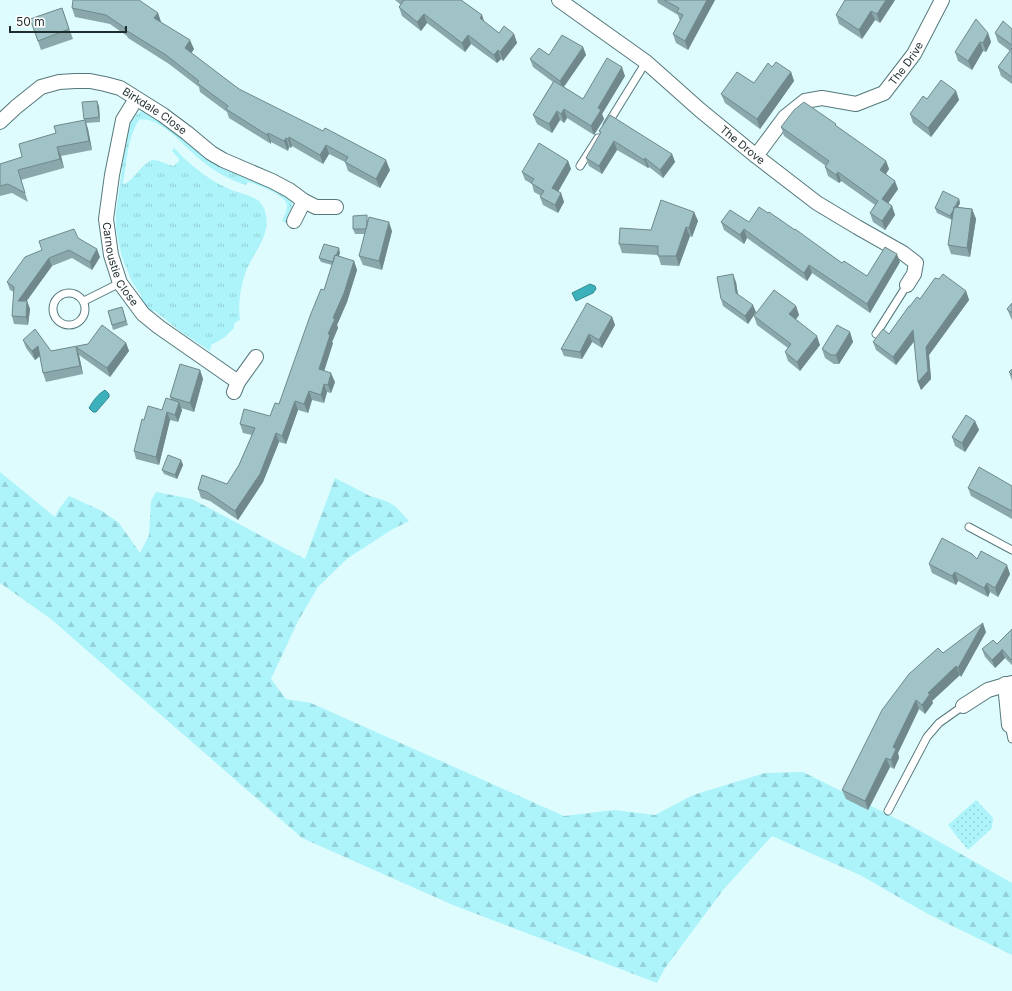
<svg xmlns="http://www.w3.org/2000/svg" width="1012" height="991" font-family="Inter,sans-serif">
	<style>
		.grass { fill: url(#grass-tufts) }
		.forest { fill: url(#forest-firs) }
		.park { fill: url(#park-dots) }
		.water { fill: #3cb1bb; stroke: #338991 }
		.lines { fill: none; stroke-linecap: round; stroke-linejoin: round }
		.lane-casing { stroke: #56787b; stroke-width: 9 }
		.street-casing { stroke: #56787b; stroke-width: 16 }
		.lane { stroke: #fff; stroke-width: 7 }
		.street { stroke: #fff; stroke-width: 14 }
		.wall { fill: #8aa8ab }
		.shaded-wall { fill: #70888b }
		.building { fill: #a0c3c7; stroke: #70888b }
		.labels { text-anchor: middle; stroke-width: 4; stroke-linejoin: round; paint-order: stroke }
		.street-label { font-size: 11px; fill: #1e2c2e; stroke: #fff }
	</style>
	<defs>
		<pattern id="grass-tufts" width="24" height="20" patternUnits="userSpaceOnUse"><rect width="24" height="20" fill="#adf3fa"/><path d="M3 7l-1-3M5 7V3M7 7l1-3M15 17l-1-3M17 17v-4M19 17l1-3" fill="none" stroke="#94d0d7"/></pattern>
		<pattern id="forest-firs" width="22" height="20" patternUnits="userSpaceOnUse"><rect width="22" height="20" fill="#adf3fa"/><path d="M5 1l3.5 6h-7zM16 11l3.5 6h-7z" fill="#94d0d7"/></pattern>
		<pattern id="park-dots" width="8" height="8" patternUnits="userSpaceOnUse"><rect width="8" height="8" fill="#adf3fa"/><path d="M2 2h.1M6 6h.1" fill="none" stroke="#94d0d7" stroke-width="1.8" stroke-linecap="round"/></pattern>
	</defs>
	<rect width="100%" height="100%" fill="#defcfe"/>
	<path class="grass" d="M 144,110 L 238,169 L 242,176 L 251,178 L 288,197 L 292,203 L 292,207 L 287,219 L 299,224 L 298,229 L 282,221 C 284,217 287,211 287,206 C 287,195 261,187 252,183 L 248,182 L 246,185 C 230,180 215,172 202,161 C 186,149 160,115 139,120 C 127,139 127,162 123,183 L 124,184 C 134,181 143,161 153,160 C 160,160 167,165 174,166 L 179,161 L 179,159 L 172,151 L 174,148 C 178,151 181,156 185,159 C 197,170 210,180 225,187 C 236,193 249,194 259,201 C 263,205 265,210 266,215 C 270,239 252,253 245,274 C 240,289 238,304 240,320 C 236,321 233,324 234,328 L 225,337 L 211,345 L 210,351 L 180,331 L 155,311 L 147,310 L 140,302 L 141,295 L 132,282 L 122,257 L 116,230 L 116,212 L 122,169 L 120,153 L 125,149 C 127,135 129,115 144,110 Z"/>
	<path class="forest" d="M 0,472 L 55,517 L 59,509 L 69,496 L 102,511 L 119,523 L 140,553 L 149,535 L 151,501 L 156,492 L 192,499 L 305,559 L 335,478 L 370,496 L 386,501 L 395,506 L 409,521 L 393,529 L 348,558 L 318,587 L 298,621 L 271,679 L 286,699 L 311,703 L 564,816 L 614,810 L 655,815 L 693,795 L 765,773 L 803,772 L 915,828 L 1012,883 L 1012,955 L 928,914 L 860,875 L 772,836 L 723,890 L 665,968 L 657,983 L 453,905 L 302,838 L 51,619 L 0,583 Z"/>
	<path class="park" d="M 976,800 L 993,818 L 992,828 L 968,850 L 948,825 Z"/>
	<path class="water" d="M 590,284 L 595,286 L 596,289 L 593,293 L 576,301 L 572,293 Z
		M 105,390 L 109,394 L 109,397 L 96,412 L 93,412 L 89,408 C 93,401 98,394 105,390 Z"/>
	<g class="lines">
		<defs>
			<path id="lane" d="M 607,125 L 646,62
				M 580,166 L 598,138
				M53 309a16 16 0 1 1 32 0a16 16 0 1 1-32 0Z
				M 84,301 L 120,283
				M 876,334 L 907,285
				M 969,527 L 1012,550
				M 1009,725 L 1012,739
				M 888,811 L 927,737 L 939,723 L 963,706"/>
			<g id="street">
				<path id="s1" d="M 559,0 L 646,62 L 700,110 L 756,156 L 817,203 L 857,227 L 903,253 L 916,263 L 914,274 L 907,285"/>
				<path id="s2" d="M 136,99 L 123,120 L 112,175 L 106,219 L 111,255 L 120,283 L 143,314 L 159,327 L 238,382"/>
				<path id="s3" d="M 0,122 L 16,107 L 41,87 L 59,82 L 75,81 L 90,81 L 105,84 L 120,88 L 163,115 L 187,133 L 211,153 L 223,160 L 272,181 L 289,190 L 304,201 L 316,207 L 336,207"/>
				<path id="s4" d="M 756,156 L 785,117 L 805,101 L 822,98 L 856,104 L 884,93 L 914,54 L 942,0"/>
				<path d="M 294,221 L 304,201"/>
				<path d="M 234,392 L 238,382 L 256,357"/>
				<path d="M 1005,684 L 1009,725"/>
				<path d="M 963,706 L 988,690 L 1012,683"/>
			</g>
		</defs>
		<use href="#lane" class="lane-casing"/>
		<use href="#street" class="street-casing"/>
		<use href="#lane" class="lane"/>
		<use href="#street" class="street"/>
	</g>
	<path class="wall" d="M 395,0 L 461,0 L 482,15 L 484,22 L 499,33 L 514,34 L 517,43 L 503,61 L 501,59 L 497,63 L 471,44 L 465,52 L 427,23 L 421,31 L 402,16 L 399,7 L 401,5 Z
		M 657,0 L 715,0 L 688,50 L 676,43 L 673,34 L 680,21 L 678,15 L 658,3 Z
		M 845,0 L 895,0 L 880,23 L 875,20 L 862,39 L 839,24 L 836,15 Z
		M 62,8 L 73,39 L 41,50 L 30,19 Z
		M 72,8 L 158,13 L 161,22 L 194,49 L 191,53 L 239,89 L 390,170 L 380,188 L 348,171 L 345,162 L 329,154 L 323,164 L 292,146 L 291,148 L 289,147 L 288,151 L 271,142 L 271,144 L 229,118 L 227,112 L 200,92 L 199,87 L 169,64 L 128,38 L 127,36 L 110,24 L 75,17 Z
		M 1012,29 L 1012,84 L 1001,76 L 998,67 L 1010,51 L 998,42 L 995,33 Z
		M 988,33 L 991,42 L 986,52 L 983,51 L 972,70 L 958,61 L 955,52 Z
		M 583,47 L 586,55 L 564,87 L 583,99 L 625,76 L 602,114 L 604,119 L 594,135 L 567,118 L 564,123 L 560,120 L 552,133 L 537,124 L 533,115 L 553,82 L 533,67 L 530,59 Z
		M 791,72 L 794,81 L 760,129 L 725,103 L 721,94 L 754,83 Z
		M 956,91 L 959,100 L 931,137 L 913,123 L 910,114 L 927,99 Z
		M 99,106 L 100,122 L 86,123 L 88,129 L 92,150 L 61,156 L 64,168 L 21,180 L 28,202 L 12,193 L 0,196 L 0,164 L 22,157 L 56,133 L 84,120 L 84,119 Z
		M 781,127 L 837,127 L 886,161 L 889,169 L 886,174 L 898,189 L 888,203 L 892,206 L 895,215 L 885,230 L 873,222 L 870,213 L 875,205 L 841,181 L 839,183 L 828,176 L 825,167 L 826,166 L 784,136 Z
		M 599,131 L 672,154 L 675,162 L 663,178 L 649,167 L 648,168 L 617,150 L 602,174 L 589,166 L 586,158 L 600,134 Z
		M 568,161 L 571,169 L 558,192 L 561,193 L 564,202 L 558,213 L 543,205 L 540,197 L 541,196 L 534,192 L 532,184 L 525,180 L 522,172 Z
		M 959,199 L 960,203 L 958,207 L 972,209 L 976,219 L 970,257 L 951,254 L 948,245 L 952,220 L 937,213 L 935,208 Z
		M 694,212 L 698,221 L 692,237 L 690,236 L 679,266 L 661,265 L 658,255 L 622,253 L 619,244 L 651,230 Z
		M 368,220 L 392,231 L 382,270 L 363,265 L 359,256 L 365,234 L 355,234 L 353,229 Z
		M 721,222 L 749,222 L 842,263 L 867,276 L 900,262 L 870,313 L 812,273 L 807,281 L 747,238 L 744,244 L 724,230 Z
		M 78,238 L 100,257 L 92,270 L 72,258 L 52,266 L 26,301 L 27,301 L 30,309 L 28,325 L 14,324 L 12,316 L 14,292 L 10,290 L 7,282 L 42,250 Z
		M 340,253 L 339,256 L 354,261 L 357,270 L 347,302 L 337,325 L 338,328 L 332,342 L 333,343 L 324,371 L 335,382 L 331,393 L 327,392 L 324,403 L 312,400 L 308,413 L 298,410 L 286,444 L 279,442 L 263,482 L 238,520 L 210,501 L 201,498 L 198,489 L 227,484 L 239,465 L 252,435 L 243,433 L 240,424 L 270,416 L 279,404 L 324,290 L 332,265 L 321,262 L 319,258 Z
		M 736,282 L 738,295 L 756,312 L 748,324 L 723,306 L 721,299 Z
		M 966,291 L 969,300 L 929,355 L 931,379 L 921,390 L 918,382 L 914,341 L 896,365 L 876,350 L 873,342 L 889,334 L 920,299 Z
		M 1012,303 L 1012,320 L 1011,318 L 1007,309 Z
		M 796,306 L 799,315 L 796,319 L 820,345 L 800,371 L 788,361 L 785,352 L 788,348 L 757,325 L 754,316 Z
		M 122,307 L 128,325 L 113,330 L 108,311 Z
		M 612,317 L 615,325 L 602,348 L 592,342 L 582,359 L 564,356 L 561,349 Z
		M 850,332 L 853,342 L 839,364 L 834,364 L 825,358 L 822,349 Z
		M 23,340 L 51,351 L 88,344 L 126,343 L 129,351 L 110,377 L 79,355 L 83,374 L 46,382 L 43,373 L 40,356 L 35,360 L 26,348 Z
		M 1012,369 L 1012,381 L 1009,372 Z
		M 200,370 L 203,379 L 194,412 L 181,408 L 182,410 L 178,422 L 170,420 L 159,465 L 136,459 L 134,451 L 144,420 L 162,410 L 171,400 L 170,397 Z
		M 975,421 L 979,430 L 965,452 L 955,446 L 952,437 Z
		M 181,460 L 183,465 L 177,479 L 164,474 L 162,470 Z
		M 1012,486 L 1012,519 L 971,496 L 968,488 Z
		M 977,559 L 1010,574 L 998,597 L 990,592 L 988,597 L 958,581 L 956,585 L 932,573 L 929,564 Z
		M 1012,629 L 1012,665 L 1005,658 L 995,668 L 985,657 L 982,649 L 997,644 Z
		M 986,632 L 961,677 L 960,675 L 932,701 L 933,703 L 925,714 L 919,709 L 898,753 L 899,758 L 894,769 L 890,767 L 868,810 L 846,799 L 842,790 L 943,653 Z"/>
	<path class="shaded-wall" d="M 707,0 L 715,0 L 688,50 L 685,41 Z
		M 886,0 L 895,0 L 880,23 L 877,14 Z
		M 871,11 L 875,20 L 862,39 L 859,30 Z
		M 158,13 L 161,22 L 158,27 L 154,18 Z
		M 424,14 L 427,23 L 421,31 L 417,22 Z
		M 482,15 L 485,24 L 480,18 Z
		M 988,33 L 991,42 L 986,52 L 983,43 Z
		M 514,34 L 517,43 L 503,61 L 500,52 Z
		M 468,35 L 471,44 L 465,52 L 462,43 Z
		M 190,40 L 194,49 L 189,57 L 185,48 Z
		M 980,42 L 983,51 L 972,70 L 968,61 Z
		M 583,47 L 586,55 L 562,89 L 560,81 Z
		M 498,50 L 501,59 L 497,63 L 494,55 Z
		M 622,67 L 625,76 L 602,114 L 604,119 L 594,135 L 591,126 L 598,108 Z
		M 791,72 L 794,81 L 760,129 L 757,119 Z
		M 956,91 L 959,100 L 931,137 L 928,128 Z
		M 97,101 L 99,106 L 100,122 L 99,117 Z
		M 564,109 L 567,118 L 564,123 L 561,114 Z
		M 557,111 L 560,120 L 552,133 L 549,124 Z
		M 85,120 L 88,129 L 92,150 L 89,141 Z
		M 268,133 L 271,142 L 271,144 L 267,135 Z
		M 289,137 L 292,146 L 291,148 L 288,139 Z
		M 286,138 L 289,147 L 288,151 L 284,141 Z
		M 614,141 L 617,150 L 602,174 L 599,166 Z
		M 326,145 L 329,154 L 323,164 L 320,155 Z
		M 57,147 L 61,156 L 64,168 L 60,159 Z
		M 672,154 L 675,162 L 663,178 L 660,170 Z
		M 645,158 L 649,167 L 648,168 L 644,160 Z
		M 386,160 L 390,170 L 380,188 L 376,179 Z
		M 568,161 L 571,169 L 555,197 L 552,188 Z
		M 886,161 L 889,169 L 883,178 L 880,170 Z
		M 838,172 L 841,181 L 839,183 L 836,175 Z
		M 895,181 L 898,189 L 885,208 L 882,199 Z
		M 561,193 L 564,202 L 558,213 L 555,205 Z
		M 959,199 L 960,203 L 952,220 L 950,216 Z
		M 892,206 L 895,215 L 885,230 L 882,221 Z
		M 972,209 L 976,219 L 970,257 L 967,248 Z
		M 694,212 L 698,221 L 692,237 L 689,228 Z
		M 389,222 L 392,231 L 382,270 L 379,261 Z
		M 686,227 L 690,236 L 679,266 L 676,256 Z
		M 744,229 L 747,238 L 744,244 L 740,235 Z
		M 339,248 L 340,253 L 335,266 L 334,262 Z
		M 97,249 L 100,257 L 92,270 L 90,262 Z
		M 897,254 L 900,262 L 870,313 L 867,304 Z
		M 49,258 L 52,266 L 21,309 L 18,301 Z
		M 354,261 L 357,270 L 347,302 L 337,325 L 338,328 L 332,342 L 333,343 L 322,378 L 319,369 L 333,318 Z
		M 809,265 L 812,273 L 807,281 L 804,273 Z
		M 733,274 L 736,282 L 739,301 L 736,293 Z
		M 966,291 L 969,300 L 929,355 L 931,379 L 921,390 L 918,382 L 926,347 Z
		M 27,301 L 30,309 L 28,325 L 26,317 Z
		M 753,305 L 756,312 L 748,324 L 745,316 Z
		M 796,306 L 799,315 L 793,323 L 789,314 Z
		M 612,317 L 615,325 L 602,348 L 599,340 Z
		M 913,330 L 916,339 L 896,365 L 893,357 Z
		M 850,332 L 853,342 L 839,364 L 836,355 Z
		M 589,334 L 592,342 L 582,359 L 580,352 Z
		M 817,336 L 820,345 L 800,371 L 797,362 Z
		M 126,343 L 129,351 L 110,377 L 107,368 Z
		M 38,346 L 41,355 L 35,360 L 32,351 Z
		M 76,347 L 79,355 L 83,374 L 80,366 Z
		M 200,370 L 203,379 L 194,412 L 190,403 Z
		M 331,373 L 335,382 L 331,393 L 328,385 Z
		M 324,384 L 327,392 L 324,403 L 321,395 Z
		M 309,391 L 312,400 L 308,413 L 304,404 Z
		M 295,401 L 298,410 L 286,444 L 282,436 Z
		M 179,402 L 182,410 L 178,422 L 175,415 Z
		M 167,412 L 170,420 L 159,465 L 156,457 Z
		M 975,421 L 979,430 L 965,452 L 962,443 Z
		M 276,433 L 279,442 L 263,482 L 238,520 L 235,511 Z
		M 181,460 L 183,465 L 177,479 L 175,475 Z
		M 1007,565 L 1010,574 L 998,597 L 995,588 Z
		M 955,572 L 958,581 L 956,585 L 952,576 Z
		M 987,583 L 990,592 L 988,597 L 984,588 Z
		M 983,623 L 986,632 L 961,677 L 958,668 Z
		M 1002,650 L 1005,658 L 995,668 L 992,660 Z
		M 956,666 L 960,675 L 932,701 L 933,703 L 925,714 L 922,705 L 928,693 Z
		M 916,700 L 919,709 L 898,753 L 899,758 L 894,769 L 891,760 L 893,747 Z
		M 886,758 L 890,767 L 868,810 L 865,801 Z"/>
	<path class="building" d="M 73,0 L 139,0 L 158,13 L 154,18 L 190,40 L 185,48 L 239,89 L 323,131 L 325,128 L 386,160 L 376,179 L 345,162 L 348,157 L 326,145 L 320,155 L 289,137 L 288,139 L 286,138 L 284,141 L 268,133 L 267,135 L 226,109 L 228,106 L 197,83 L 199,81 L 166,55 L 124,29 L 125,28 L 106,15 L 72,8 Z
		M 404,0 L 461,0 L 482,15 L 480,18 L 499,33 L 504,26 L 514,34 L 500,52 L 498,50 L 494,55 L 468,35 L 462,43 L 424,14 L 417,22 L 399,7 Z
		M 664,0 L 707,0 L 685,41 L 673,34 L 683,15 L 677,12 L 679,8 Z
		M 845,0 L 886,0 L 877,14 L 871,11 L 859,30 L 836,15 Z
		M 62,8 L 69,29 L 38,41 L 30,19 Z
		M 976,19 L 988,33 L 983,43 L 980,42 L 968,61 L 955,52 Z
		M 1003,21 L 1012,29 L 1012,45 L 995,33 Z
		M 562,35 L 583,47 L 560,81 L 530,59 L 539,48 L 549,55 Z
		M 1012,48 L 1012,77 L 998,67 Z
		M 607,58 L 622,67 L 598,108 L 601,110 L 591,126 L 564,109 L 561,114 L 557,111 L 549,124 L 533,115 L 554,81 L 583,99 Z
		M 776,62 L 791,72 L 757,119 L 721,94 L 737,72 L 754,83 L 768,63 L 772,67 Z
		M 941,80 L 956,91 L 928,128 L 910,114 L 923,96 L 927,99 Z
		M 97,101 L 99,117 L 84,119 L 82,102 Z
		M 804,102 L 836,124 L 835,125 L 886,161 L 880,170 L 895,181 L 882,199 L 892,206 L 882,221 L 870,213 L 878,201 L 838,172 L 836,175 L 825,167 L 829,161 L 781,127 L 794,110 Z
		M 610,115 L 672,154 L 660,170 L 645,158 L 644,160 L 614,141 L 599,166 L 586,158 L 601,132 L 599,131 Z
		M 85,120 L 89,141 L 57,147 L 60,159 L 18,170 L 25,193 L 8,184 L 0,186 L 0,164 L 22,157 L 19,144 L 56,133 L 54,126 Z
		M 539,143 L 568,161 L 552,188 L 561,193 L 555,205 L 540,197 L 544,191 L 531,183 L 534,179 L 522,172 Z
		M 943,191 L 959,199 L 955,207 L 954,207 L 954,209 L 950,216 L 935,208 Z
		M 661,200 L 694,212 L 689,228 L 686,227 L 676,256 L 658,256 L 658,246 L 619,244 L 620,228 L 651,230 Z
		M 759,207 L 768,213 L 769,212 L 795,230 L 795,229 L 842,263 L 844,261 L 867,276 L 885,247 L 897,254 L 867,304 L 809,265 L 804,273 L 744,229 L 740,235 L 721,222 L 730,210 L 749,222 Z
		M 954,207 L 972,209 L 967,248 L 948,245 Z
		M 367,215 L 367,225 L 366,229 L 353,229 L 353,216 Z
		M 369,217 L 389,222 L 379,261 L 359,256 Z
		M 74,229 L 78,238 L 97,249 L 90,262 L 69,250 L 49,258 L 18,301 L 27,301 L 26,317 L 12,316 L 14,287 L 7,282 L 25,257 L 42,250 L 39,241 Z
		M 324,244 L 339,248 L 336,256 L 335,255 L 333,262 L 319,258 Z
		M 335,255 L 354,261 L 344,293 L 333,318 L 335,319 L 328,334 L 330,335 L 319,369 L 331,373 L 328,385 L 324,384 L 321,395 L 309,391 L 304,404 L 295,401 L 282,436 L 276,433 L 260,474 L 235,511 L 207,492 L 198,489 L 202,475 L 227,484 L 239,465 L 255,428 L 240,424 L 244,409 L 270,416 L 275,403 L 279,404 L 310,316 L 321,289 L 324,290 Z
		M 733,274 L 736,293 L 753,305 L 745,316 L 721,299 L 717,277 Z
		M 943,274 L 966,291 L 926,347 L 928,371 L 918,382 L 913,330 L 893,357 L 873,342 L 883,329 L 889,334 L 909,306 L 910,306 L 917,297 L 920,299 L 935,278 L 939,279 Z
		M 774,290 L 796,306 L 789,314 L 817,336 L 797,362 L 785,352 L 791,344 L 754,316 Z
		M 587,303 L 612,317 L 599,340 L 589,334 L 580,352 L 561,349 Z
		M 1012,303 L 1012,313 L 1007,309 Z
		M 122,307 L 126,321 L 112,325 L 108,311 Z
		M 102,325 L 126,343 L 107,368 L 76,347 L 80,366 L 43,373 L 38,346 L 32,351 L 23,340 L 35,329 L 51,351 L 88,344 Z
		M 837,325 L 850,332 L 836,355 L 831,355 L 822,349 Z
		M 180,364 L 200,370 L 190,403 L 170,397 Z
		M 1012,369 L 1012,375 L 1009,372 Z
		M 166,398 L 179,402 L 175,415 L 167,412 L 156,457 L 134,451 L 142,419 L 144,420 L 148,406 L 162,410 Z
		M 966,415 L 975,421 L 962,443 L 952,437 Z
		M 168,455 L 181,460 L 175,475 L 162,470 Z
		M 979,467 L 1012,486 L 1012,511 L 968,488 Z
		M 942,538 L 972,554 L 977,559 L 981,551 L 1007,565 L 995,588 L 987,583 L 984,588 L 955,572 L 952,576 L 929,564 Z
		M 983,623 L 958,668 L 956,666 L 928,693 L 930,694 L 922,705 L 916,700 L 893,747 L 896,749 L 891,760 L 886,758 L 865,801 L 842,790 L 882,710 L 909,674 L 938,648 L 943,653 Z
		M 1012,629 L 1012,659 L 1011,660 L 1002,649 L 1002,650 L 992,660 L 982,649 L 993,640 L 997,644 Z"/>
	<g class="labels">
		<g class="street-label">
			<text dy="4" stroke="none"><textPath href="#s4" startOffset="193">The Drive</textPath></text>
			<text dy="4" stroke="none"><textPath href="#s3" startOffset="176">Birkdale Close</textPath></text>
			<text dy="4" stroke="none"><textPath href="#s1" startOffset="234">The Drove</textPath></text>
			<text dy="4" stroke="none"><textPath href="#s2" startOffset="173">Carnoustie Close</textPath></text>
		</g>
	</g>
	<path d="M10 26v6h116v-6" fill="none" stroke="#1e2c2e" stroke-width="2"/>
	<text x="16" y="26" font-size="12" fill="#1e2c2e" stroke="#ffffff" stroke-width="3" paint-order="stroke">50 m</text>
</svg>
